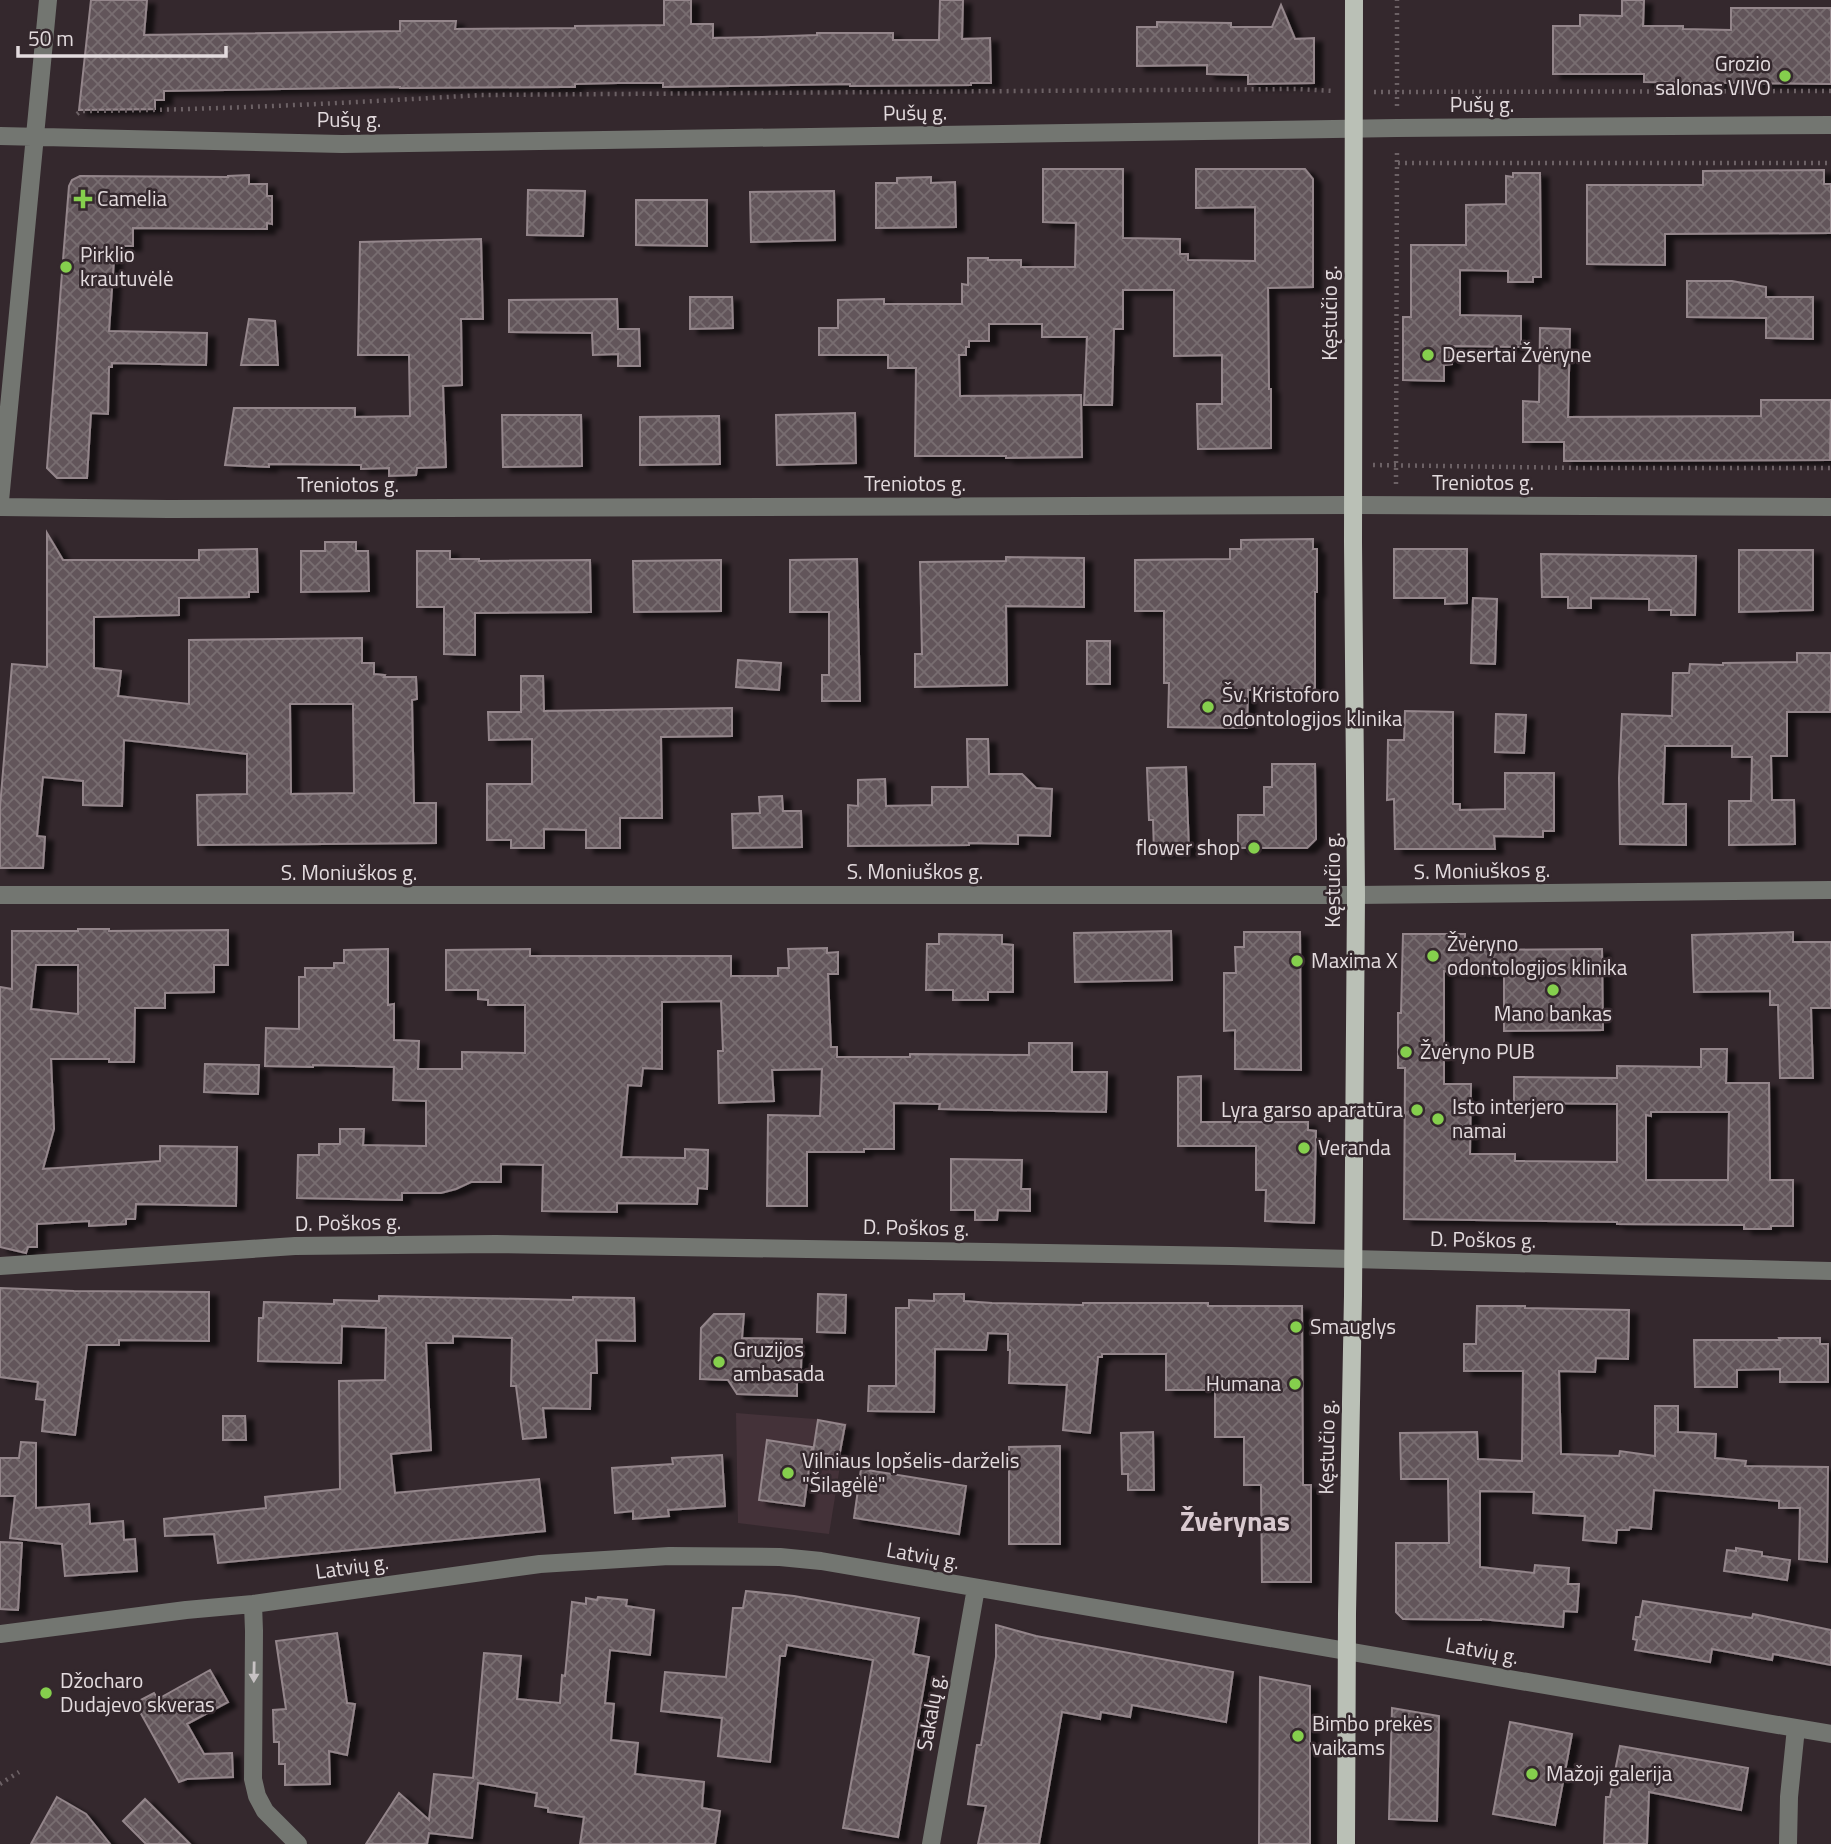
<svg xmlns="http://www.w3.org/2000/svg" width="1831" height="1844" font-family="'Titillium Web',sans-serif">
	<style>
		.built { fill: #443239 }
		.building { fill: url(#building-cross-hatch); stroke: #94868b; stroke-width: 2; fill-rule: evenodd; filter: url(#shadow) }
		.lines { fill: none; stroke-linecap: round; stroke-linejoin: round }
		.path { stroke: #6c6165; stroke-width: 4.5; stroke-dasharray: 2 5; stroke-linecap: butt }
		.minor { stroke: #737671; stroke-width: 18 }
		.major { stroke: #bac0b6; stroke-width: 18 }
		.oneway { fill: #c7c2c3 }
		.poi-dot { fill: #85cf4d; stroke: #34282d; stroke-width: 2.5 }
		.labels { text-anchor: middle; stroke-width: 5; stroke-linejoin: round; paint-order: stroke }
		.poi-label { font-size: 21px; fill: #e3dbde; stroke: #34282d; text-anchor: start }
		.street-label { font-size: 21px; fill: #e3dbde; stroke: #34282d }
		.district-label { font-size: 28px; font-weight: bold; fill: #d9cad0; stroke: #34282d }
	</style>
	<defs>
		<pattern id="building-cross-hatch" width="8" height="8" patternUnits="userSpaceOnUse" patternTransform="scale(1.75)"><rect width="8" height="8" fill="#62555a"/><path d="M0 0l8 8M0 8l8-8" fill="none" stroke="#786d71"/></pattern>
		<filter id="shadow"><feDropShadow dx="8" dy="4.5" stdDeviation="2" flood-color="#0009"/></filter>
	</defs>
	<rect width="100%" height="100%" fill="#34282d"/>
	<path class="built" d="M 736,1413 L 815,1419 L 847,1423 L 829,1534 L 738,1523 Z"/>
	<path class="building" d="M 91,0 L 147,0 L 144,35 L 400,31 L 400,21 L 456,21 L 455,29 L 575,28 L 575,26 L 664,25 L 664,0 L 691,0 L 691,24 L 713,24 L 713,38 L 762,37 L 817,35 L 817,33 L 893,33 L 893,40 L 939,40 L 940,0 L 963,0 L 962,39 L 990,38 L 991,83 L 971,83 L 971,85 L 850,86 L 850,84 L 663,87 L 663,83 L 618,83 L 575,84 L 575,87 L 564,87 L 400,88 L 400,87 L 164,91 L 164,100 L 155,100 L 155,109 L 79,110 Z
		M 1622,0 L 1644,0 L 1643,26 L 1683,26 L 1683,29 L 1731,30 L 1731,8 L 1831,8 L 1831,84 L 1644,82 L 1644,74 L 1553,74 L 1553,26 L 1580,26 L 1580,15 L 1622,16 Z
		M 1281,5 L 1295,39 L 1314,38 L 1314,83 L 1248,84 L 1248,75 L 1207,74 L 1207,65 L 1137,66 L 1137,27 L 1157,27 L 1157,22 L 1231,23 L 1231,27 L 1272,27 Z
		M 1043,169 L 1123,169 L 1123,238 L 1180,239 L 1180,254 L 1188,254 L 1188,260 L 1255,261 L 1255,207 L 1196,208 L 1196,169 L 1305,169 L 1313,179 L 1313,287 L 1268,288 L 1269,389 L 1271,389 L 1271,448 L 1198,449 L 1197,404 L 1222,404 L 1222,355 L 1174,356 L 1174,290 L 1123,290 L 1123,329 L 1114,329 L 1112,405 L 1084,405 L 1087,337 L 1042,337 L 1042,324 L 989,324 L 989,341 L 969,341 L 969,347 L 966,347 L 966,355 L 959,355 L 960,396 L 1081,395 L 1082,457 L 1006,458 L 1006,456 L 915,456 L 916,368 L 888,368 L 888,355 L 819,355 L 819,328 L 838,328 L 838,300 L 884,299 L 884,304 L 962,304 L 962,284 L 968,285 L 968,258 L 988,258 L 988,260 L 1021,260 L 1021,267 L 1075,267 L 1076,223 L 1043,222 Z
		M 1824,170 L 1824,184 L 1831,184 L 1831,233 L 1665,234 L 1665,265 L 1587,264 L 1587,185 L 1703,185 L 1703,171 Z
		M 1513,173 L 1540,173 L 1541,277 L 1533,277 L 1533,282 L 1508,282 L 1508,271 L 1460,270 L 1460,315 L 1521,316 L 1521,347 L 1453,346 L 1452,364 L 1444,365 L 1444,381 L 1403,380 L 1403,317 L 1411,317 L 1411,245 L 1466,245 L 1466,205 L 1506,204 L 1506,176 L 1513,177 Z
		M 249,175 L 249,184 L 267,184 L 267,196 L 272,196 L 272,224 L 267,223 L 267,229 L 133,228 L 133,246 L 115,246 L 109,331 L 207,333 L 206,365 L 112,363 L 112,367 L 109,367 L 108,414 L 91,413 L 87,478 L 57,478 L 47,468 L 64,247 L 69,186 L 72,180 L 80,176 L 228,177 L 228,176 Z
		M 931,177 L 931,183 L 955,182 L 956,227 L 876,228 L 876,183 L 897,183 L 897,178 Z
		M 528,190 L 585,191 L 583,236 L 527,235 Z
		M 834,191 L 835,240 L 751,242 L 750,192 Z
		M 636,200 L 707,200 L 707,246 L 636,245 Z
		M 481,239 L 483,319 L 461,319 L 462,385 L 443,386 L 446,467 L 417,468 L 416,475 L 389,476 L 389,468 L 361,469 L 361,465 L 269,464 L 269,467 L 225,465 L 234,408 L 355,408 L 355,417 L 410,416 L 409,355 L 358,355 L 360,242 Z
		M 1687,281 L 1732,281 L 1766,287 L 1766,297 L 1813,297 L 1813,339 L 1766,338 L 1766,318 L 1687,317 Z
		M 690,297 L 732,297 L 733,328 L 690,329 Z
		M 617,299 L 618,329 L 639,329 L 640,366 L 618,366 L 618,354 L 593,355 L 592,333 L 509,332 L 509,300 Z
		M 249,319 L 275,321 L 278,365 L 241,365 Z
		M 1540,328 L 1570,329 L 1568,417 L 1761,416 L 1761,400 L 1831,400 L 1830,460 L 1564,461 L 1564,442 L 1523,442 L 1523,401 L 1539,402 Z
		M 855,413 L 856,463 L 777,465 L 776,415 Z
		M 502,415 L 581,415 L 582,466 L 503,467 Z
		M 719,416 L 720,464 L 640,465 L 640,417 Z
		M 47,533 L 63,560 L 199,560 L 199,550 L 257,549 L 258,592 L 249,592 L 249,597 L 179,598 L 179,615 L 94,617 L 94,668 L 121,671 L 118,696 L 189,704 L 189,640 L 362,638 L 362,663 L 374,663 L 374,674 L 385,675 L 384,677 L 416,677 L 417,699 L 412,700 L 414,803 L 436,803 L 436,843 L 198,845 L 197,795 L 247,794 L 247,754 L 124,740 L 122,806 L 83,805 L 83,781 L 43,777 L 37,836 L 45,837 L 43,868 L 0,868 L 0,807 L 12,664 L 47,667 ZM 290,704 L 353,704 L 354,793 L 291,794 Z
		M 1313,539 L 1313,549 L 1317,549 L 1317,592 L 1315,592 L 1315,689 L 1248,690 L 1247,728 L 1168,727 L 1169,683 L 1164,683 L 1164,611 L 1135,611 L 1135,560 L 1230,559 L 1230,549 L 1241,549 L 1241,540 Z
		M 325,542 L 356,542 L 356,551 L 368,551 L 369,591 L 301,592 L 301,551 L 325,551 Z
		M 1394,549 L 1467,549 L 1467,603 L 1445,604 L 1445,598 L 1394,598 Z
		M 1739,550 L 1813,550 L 1813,610 L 1739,612 Z
		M 417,551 L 450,551 L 450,559 L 479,559 L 479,561 L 590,560 L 591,612 L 475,613 L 475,655 L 444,654 L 444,607 L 417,607 Z
		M 1541,554 L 1696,556 L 1695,615 L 1671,615 L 1671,610 L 1649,610 L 1649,599 L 1591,598 L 1591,608 L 1568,608 L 1568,597 L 1542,597 Z
		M 1006,557 L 1084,558 L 1084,607 L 1006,606 L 1007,685 L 915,687 L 915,654 L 922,654 L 920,562 L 1006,561 Z
		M 857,559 L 860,701 L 822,701 L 822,675 L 829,675 L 829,612 L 790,612 L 790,560 Z
		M 721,560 L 721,611 L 634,612 L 633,561 Z
		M 1473,598 L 1497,599 L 1495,664 L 1471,663 Z
		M 1087,641 L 1110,641 L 1110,684 L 1087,684 Z
		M 1797,653 L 1831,653 L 1831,691 L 1830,712 L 1787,712 L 1787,756 L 1771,756 L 1772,800 L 1794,800 L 1795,844 L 1729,845 L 1729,801 L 1751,801 L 1752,757 L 1732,757 L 1732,746 L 1665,746 L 1663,804 L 1686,804 L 1686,845 L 1620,844 L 1619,778 L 1622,714 L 1672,716 L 1673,673 L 1689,673 L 1690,664 L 1723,665 L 1723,663 L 1797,662 Z
		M 738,660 L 781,663 L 779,690 L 736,687 Z
		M 521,676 L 543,676 L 544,711 L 732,708 L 732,736 L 661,737 L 662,818 L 620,818 L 620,848 L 586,848 L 586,830 L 544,829 L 544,848 L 511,848 L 511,840 L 487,840 L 487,784 L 532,784 L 532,739 L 489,740 L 488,712 L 521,712 Z
		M 1405,711 L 1453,712 L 1453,804 L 1460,804 L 1460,810 L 1505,809 L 1505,773 L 1554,773 L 1554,831 L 1543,831 L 1543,837 L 1494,836 L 1495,849 L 1395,849 L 1394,799 L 1387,800 L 1388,740 L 1404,740 Z
		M 1496,714 L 1526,715 L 1524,753 L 1495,752 Z
		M 967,739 L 988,739 L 989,774 L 1022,774 L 1036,788 L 1052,789 L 1050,836 L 1018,835 L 1018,844 L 969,843 L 969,845 L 848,846 L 848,805 L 858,806 L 858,780 L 885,779 L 886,806 L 932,805 L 932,787 L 968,787 Z
		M 1272,764 L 1315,764 L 1316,839 L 1307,848 L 1238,848 L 1238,815 L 1264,815 L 1264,787 L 1272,787 Z
		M 1186,767 L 1189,852 L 1154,853 L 1153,820 L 1149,820 L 1147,768 Z
		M 782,796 L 783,811 L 801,811 L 802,847 L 733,848 L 732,814 L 760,813 L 759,797 Z
		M 78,929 L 109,929 L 109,931 L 228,930 L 228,965 L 214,965 L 214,992 L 165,993 L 165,1008 L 135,1008 L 134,1062 L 109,1062 L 109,1059 L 51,1059 L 54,1129 L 43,1169 L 160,1161 L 160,1146 L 237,1147 L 236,1206 L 136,1204 L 135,1219 L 126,1219 L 126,1224 L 89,1226 L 89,1221 L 37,1224 L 37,1247 L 28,1247 L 26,1253 L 0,1247 L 0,987 L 12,989 L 12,931 L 78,931 ZM 36,965 L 78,965 L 78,1014 L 31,1009 Z
		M 1171,931 L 1172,980 L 1075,982 L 1074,933 Z
		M 1244,932 L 1300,932 L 1301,1070 L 1235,1069 L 1235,1030 L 1224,1031 L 1224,973 L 1236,973 L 1235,947 L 1244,947 Z
		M 1793,932 L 1793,942 L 1831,942 L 1831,1008 L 1811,1008 L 1813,1078 L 1780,1078 L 1778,1005 L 1770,1005 L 1770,991 L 1694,992 L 1692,935 Z
		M 939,934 L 1002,935 L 1002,944 L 1013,945 L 1013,992 L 988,992 L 988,1000 L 953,1000 L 953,990 L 926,990 L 927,944 L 939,944 Z
		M 1403,934 L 1465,934 L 1465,950 L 1602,949 L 1603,1030 L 1504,1031 L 1504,974 L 1444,971 L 1444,1084 L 1471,1084 L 1470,1154 L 1515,1154 L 1515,1161 L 1617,1162 L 1617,1104 L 1514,1103 L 1514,1077 L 1617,1078 L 1617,1066 L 1701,1067 L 1701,1049 L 1727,1049 L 1726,1083 L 1769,1083 L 1770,1180 L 1793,1180 L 1793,1226 L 1771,1226 L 1771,1229 L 1744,1229 L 1744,1225 L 1617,1224 L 1617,1222 L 1404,1219 L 1405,1068 L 1398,1068 L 1398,1013 L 1401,1013 ZM 1651,1112 L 1729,1112 L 1728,1180 L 1646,1180 L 1646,1115 L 1651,1116 Z
		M 827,948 L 827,953 L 838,952 L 838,974 L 828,974 L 831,1047 L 837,1047 L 837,1057 L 910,1057 L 910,1054 L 1029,1055 L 1029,1043 L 1072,1043 L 1072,1072 L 1107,1072 L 1106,1112 L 939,1109 L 940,1104 L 894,1103 L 894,1149 L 864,1149 L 864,1152 L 807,1152 L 807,1206 L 767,1206 L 768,1115 L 820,1116 L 822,1069 L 772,1070 L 774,1101 L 719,1103 L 718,1051 L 723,1051 L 721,1001 L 662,1002 L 662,1069 L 643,1068 L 641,1086 L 628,1085 L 621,1157 L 685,1158 L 685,1149 L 708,1150 L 707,1189 L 698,1188 L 697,1204 L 617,1203 L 617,1212 L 542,1211 L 543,1165 L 501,1164 L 501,1182 L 471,1182 L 456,1189 L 441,1193 L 402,1193 L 402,1200 L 297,1198 L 298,1155 L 319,1155 L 319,1144 L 340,1144 L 340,1129 L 364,1129 L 363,1145 L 426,1146 L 426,1101 L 393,1100 L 394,1067 L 313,1065 L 313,1067 L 265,1066 L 266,1028 L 299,1029 L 299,977 L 305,977 L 305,968 L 334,968 L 334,963 L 344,963 L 344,950 L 388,949 L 388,1005 L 394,1004 L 394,1040 L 419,1041 L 418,1069 L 462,1069 L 462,1052 L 525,1053 L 525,1005 L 488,1005 L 488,1000 L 478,999 L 478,990 L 446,990 L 446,950 L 530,949 L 530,956 L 731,956 L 731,976 L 778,976 L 778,968 L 789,968 L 788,949 Z
		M 205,1064 L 259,1065 L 258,1094 L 204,1092 Z
		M 1201,1076 L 1201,1122 L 1308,1122 L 1308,1130 L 1316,1131 L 1314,1223 L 1265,1221 L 1266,1190 L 1256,1190 L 1256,1146 L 1178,1146 L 1178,1077 Z
		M 951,1159 L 1022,1160 L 1021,1189 L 1030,1189 L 1030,1211 L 998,1210 L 997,1220 L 975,1220 L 975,1210 L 951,1210 Z
		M 0,1288 L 74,1291 L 209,1292 L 209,1341 L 119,1340 L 119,1345 L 87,1345 L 75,1435 L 42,1431 L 45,1400 L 36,1399 L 38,1382 L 0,1377 Z
		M 818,1294 L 846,1295 L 845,1333 L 817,1332 Z
		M 934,1294 L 964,1294 L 964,1301 L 992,1303 L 1083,1305 L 1083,1303 L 1208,1303 L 1208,1306 L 1302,1306 L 1303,1485 L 1311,1485 L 1311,1582 L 1262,1582 L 1261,1485 L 1244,1485 L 1244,1437 L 1215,1437 L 1215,1390 L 1166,1390 L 1166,1354 L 1102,1354 L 1102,1357 L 1098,1357 L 1090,1433 L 1063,1430 L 1067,1385 L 1009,1383 L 1010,1350 L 1008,1350 L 1008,1334 L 988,1333 L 986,1350 L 935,1349 L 934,1412 L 868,1411 L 869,1386 L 896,1386 L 896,1308 L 909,1308 L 909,1300 L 934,1301 Z
		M 379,1296 L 573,1300 L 573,1297 L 634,1298 L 635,1341 L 596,1340 L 597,1373 L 591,1373 L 590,1409 L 543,1408 L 546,1437 L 523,1439 L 516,1386 L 511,1386 L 512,1338 L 453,1336 L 453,1343 L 426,1343 L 431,1450 L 391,1454 L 395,1493 L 539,1479 L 545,1531 L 218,1563 L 214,1534 L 165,1536 L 164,1519 L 266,1508 L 265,1497 L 340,1489 L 339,1381 L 385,1380 L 386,1328 L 342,1326 L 341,1363 L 258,1361 L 259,1318 L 263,1318 L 264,1302 L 334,1304 L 334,1300 L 379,1301 Z
		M 1477,1306 L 1525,1306 L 1525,1308 L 1629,1310 L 1628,1359 L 1596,1358 L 1595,1372 L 1559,1371 L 1561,1454 L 1619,1456 L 1620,1451 L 1655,1456 L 1655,1406 L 1678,1406 L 1678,1432 L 1716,1434 L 1715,1458 L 1746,1461 L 1745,1466 L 1828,1467 L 1827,1562 L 1799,1559 L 1800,1508 L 1779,1508 L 1779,1501 L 1654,1490 L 1651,1529 L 1630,1527 L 1629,1530 L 1617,1530 L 1616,1543 L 1583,1540 L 1585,1516 L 1533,1513 L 1534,1492 L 1480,1491 L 1480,1567 L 1534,1573 L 1535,1565 L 1569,1568 L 1568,1584 L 1579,1584 L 1577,1612 L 1564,1611 L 1563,1627 L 1481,1619 L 1481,1620 L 1403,1619 L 1396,1612 L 1396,1543 L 1449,1543 L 1448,1479 L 1401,1479 L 1400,1433 L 1477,1432 L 1478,1459 L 1522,1461 L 1523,1371 L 1464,1371 L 1464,1344 L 1476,1344 Z
		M 714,1314 L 744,1314 L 742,1338 L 802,1339 L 801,1369 L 797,1375 L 797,1396 L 737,1394 L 728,1380 L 700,1379 L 701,1328 Z
		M 1779,1338 L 1820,1338 L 1820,1344 L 1828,1344 L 1828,1382 L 1780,1382 L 1780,1369 L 1737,1370 L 1737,1387 L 1695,1387 L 1694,1340 L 1780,1340 Z
		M 223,1416 L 245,1416 L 246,1440 L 223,1440 Z
		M 818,1420 L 845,1425 L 839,1457 L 813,1452 Z
		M 1153,1432 L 1154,1490 L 1128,1490 L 1128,1474 L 1122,1474 L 1121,1433 Z
		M 767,1440 L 812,1447 L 804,1506 L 759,1500 Z
		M 21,1442 L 36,1443 L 36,1508 L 89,1504 L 90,1524 L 123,1521 L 124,1540 L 135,1539 L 137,1571 L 65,1576 L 62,1544 L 10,1538 L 15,1496 L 0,1496 L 0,1458 L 19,1458 Z
		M 1060,1446 L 1060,1544 L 1009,1544 L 1009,1447 Z
		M 722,1455 L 725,1506 L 668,1510 L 669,1516 L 633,1519 L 633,1511 L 615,1513 L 612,1468 L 673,1464 L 672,1458 Z
		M 861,1469 L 966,1486 L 959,1534 L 854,1518 Z
		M 0,1542 L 22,1543 L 18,1610 L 0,1609 Z
		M 1736,1548 L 1762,1552 L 1762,1556 L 1790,1560 L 1787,1580 L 1724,1571 L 1727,1550 L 1736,1551 Z
		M 746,1591 L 794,1596 L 919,1618 L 913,1654 L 929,1657 L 898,1837 L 843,1828 L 873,1660 L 787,1645 L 785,1656 L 780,1656 L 770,1762 L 718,1756 L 722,1718 L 661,1711 L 665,1672 L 726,1677 L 733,1608 L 743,1608 Z
		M 598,1597 L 627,1600 L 626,1606 L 654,1610 L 650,1655 L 610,1650 L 605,1703 L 614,1704 L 611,1740 L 638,1743 L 635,1774 L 704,1782 L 702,1808 L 720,1811 L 715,1844 L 580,1844 L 584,1817 L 548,1812 L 548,1808 L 535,1806 L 537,1793 L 478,1783 L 472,1838 L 429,1833 L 427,1844 L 366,1844 L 399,1793 L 429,1820 L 434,1774 L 473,1778 L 484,1653 L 521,1656 L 517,1699 L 560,1703 L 562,1675 L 565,1676 L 572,1602 L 586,1604 L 586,1598 L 597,1600 Z
		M 1643,1601 L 1752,1618 L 1753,1614 L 1831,1630 L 1831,1665 L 1773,1654 L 1772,1660 L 1712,1649 L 1710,1662 L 1635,1650 L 1637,1640 L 1633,1639 L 1636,1617 L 1640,1617 Z
		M 996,1625 L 1036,1636 L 1233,1672 L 1226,1722 L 1132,1705 L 1130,1717 L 1101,1712 L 1100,1719 L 1062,1712 L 1039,1844 L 978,1844 L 986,1806 L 968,1804 L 977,1745 L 981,1745 L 996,1657 Z
		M 337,1633 L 347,1703 L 355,1704 L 347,1755 L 329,1751 L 330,1784 L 285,1785 L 285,1764 L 279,1764 L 279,1742 L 274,1742 L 273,1710 L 286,1709 L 276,1641 Z
		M 210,1670 L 228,1702 L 187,1724 L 204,1754 L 232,1753 L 233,1777 L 187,1779 L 179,1782 L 135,1703 L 154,1693 L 158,1699 Z
		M 1260,1677 L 1310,1686 L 1310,1844 L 1259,1844 Z
		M 1392,1708 L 1439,1716 L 1437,1821 L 1389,1819 Z
		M 1510,1722 L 1572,1734 L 1555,1825 L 1493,1814 Z
		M 1620,1746 L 1748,1768 L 1741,1810 L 1649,1792 L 1647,1844 L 1604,1844 L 1606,1797 L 1610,1797 Z
		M 57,1797 L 86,1814 L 110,1844 L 31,1844 Z
		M 145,1799 L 190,1844 L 146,1844 L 123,1821 Z"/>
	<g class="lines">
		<path class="path" d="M 1374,92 L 1831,91
			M 1397,106 L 1397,0
			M 77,114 L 81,111 C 214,110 348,103 481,95 L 1296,89 L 1334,91
			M 1398,163 L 1831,163
			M 1373,465 L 1580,468 L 1831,468
			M 1396,484 L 1397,149
			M 0,1784 L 19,1772"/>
		<path class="minor" d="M 0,136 L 342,144 L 1397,128 L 1831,125
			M 0,501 L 48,0
			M 0,507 L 168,509 L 1353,505 L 1831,507
			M 0,895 L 1356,895 L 1831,890
			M 0,1266 L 295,1246 L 496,1244 L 1231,1256 L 1831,1271
			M 253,1604 L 254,1631 L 253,1779 L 257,1796 L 265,1811 L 298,1844
			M 0,1634 L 186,1610 L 253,1604 L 540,1564 L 669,1556 L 780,1557 L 821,1561 L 1831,1734
			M 931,1844 L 976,1588
			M 1788,1844 L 1789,1797 L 1796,1728"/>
		<path class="major" d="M 1346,1844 L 1347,1614 L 1353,1296 L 1356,895 L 1353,542 L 1354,0"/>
	</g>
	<defs><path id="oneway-solid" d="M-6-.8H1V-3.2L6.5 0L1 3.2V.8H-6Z" transform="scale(1.75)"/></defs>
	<use class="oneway" href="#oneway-solid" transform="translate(254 1672) rotate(91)"/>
	<g class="poi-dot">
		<circle cx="1785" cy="76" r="7"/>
		<path d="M79.5 188.5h7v7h7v7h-7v7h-7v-7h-7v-7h7z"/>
		<circle cx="66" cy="267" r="7"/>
		<circle cx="1428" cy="355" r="7"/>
		<circle cx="1208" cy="707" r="7"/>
		<circle cx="1254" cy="848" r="7"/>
		<circle cx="1433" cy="956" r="7"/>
		<circle cx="1297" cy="961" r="7"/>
		<circle cx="1553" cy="990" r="7"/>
		<circle cx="1406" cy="1052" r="7"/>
		<circle cx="1417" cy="1110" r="7"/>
		<circle cx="1438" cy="1119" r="7"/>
		<circle cx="1304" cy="1148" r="7"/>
		<circle cx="1296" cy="1327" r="7"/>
		<circle cx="719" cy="1362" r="7"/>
		<circle cx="1295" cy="1384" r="7"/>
		<circle cx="788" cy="1473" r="7"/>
		<circle cx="46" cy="1693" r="7"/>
		<circle cx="1298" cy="1736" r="7"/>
		<circle cx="1532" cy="1774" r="7"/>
	</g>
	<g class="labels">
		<g class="poi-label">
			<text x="1771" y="71" text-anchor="end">Grozio<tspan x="1771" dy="24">salonas VIVO</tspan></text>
			<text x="97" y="206">Camelia</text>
			<text x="80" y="262">Pirklio<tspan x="80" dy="24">krautuvėlė</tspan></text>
			<text x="1442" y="362">Desertai Žvėryne</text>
			<text x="1222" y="702">Šv. Kristoforo<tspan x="1222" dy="24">odontologijos klinika</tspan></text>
			<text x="1240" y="855" text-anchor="end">flower shop</text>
			<text x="1447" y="951">Žvėryno<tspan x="1447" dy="24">odontologijos klinika</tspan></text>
			<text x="1311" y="968">Maxima X</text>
			<text x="1553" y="1021" text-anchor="middle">Mano bankas</text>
			<text x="1420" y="1059">Žvėryno PUB</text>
			<text x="1452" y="1114">Isto interjero<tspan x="1452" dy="24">namai</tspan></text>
			<text x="1403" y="1117" text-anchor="end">Lyra garso aparatūra</text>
			<text x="1318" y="1155">Veranda</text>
			<text x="1310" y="1334">Smauglys</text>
			<text x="733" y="1357">Gruzijos<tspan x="733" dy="24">ambasada</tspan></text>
			<text x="1281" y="1391" text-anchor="end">Humana</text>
			<text x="802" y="1468">Vilniaus lopšelis-darželis<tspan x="802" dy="24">"Šilagėlė"</tspan></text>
			<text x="60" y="1688">Džocharo<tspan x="60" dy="24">Dudajevo skveras</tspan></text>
			<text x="1312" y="1731">Bimbo prekės<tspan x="1312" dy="24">vaikams</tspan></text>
			<text x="1546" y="1781">Mažoji galerija</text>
		</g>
		<g class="street-label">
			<text x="1482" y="112">Pušų g.</text>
			<text transform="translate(915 113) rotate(-1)" y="7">Pušų g.</text>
			<text x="349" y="127">Pušų g.</text>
			<text transform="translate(1330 313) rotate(-90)" y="7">Kęstučio g.</text>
			<text x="1483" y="490">Treniotos g.</text>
			<text x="915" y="491">Treniotos g.</text>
			<text x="348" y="492">Treniotos g.</text>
			<text transform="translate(1482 871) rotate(-1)" y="7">S. Moniuškos g.</text>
			<text x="915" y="879">S. Moniuškos g.</text>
			<text x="349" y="880">S. Moniuškos g.</text>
			<text transform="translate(1333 880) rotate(-90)" y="7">Kęstučio g.</text>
			<text transform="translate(348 1223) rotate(-1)" y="7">D. Poškos g.</text>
			<text transform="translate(916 1228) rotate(1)" y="7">D. Poškos g.</text>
			<text transform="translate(1483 1240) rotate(1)" y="7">D. Poškos g.</text>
			<text transform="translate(1327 1447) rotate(-89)" y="7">Kęstučio g.</text>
			<text transform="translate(923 1556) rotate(10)" y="7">Latvių g.</text>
			<text transform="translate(352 1567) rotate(-8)" y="7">Latvių g.</text>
			<text transform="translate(1482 1651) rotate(10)" y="7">Latvių g.</text>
			<text transform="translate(931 1712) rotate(-80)" y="7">Sakalų g.</text>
		</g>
		<g class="district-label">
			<text x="1235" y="1531">Žvėrynas</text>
		</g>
	</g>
	<path d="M18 46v10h208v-10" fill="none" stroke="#e3dbde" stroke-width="3.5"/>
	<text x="28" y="46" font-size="21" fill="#e3dbde" stroke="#34282d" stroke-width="5" paint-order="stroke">50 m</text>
</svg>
